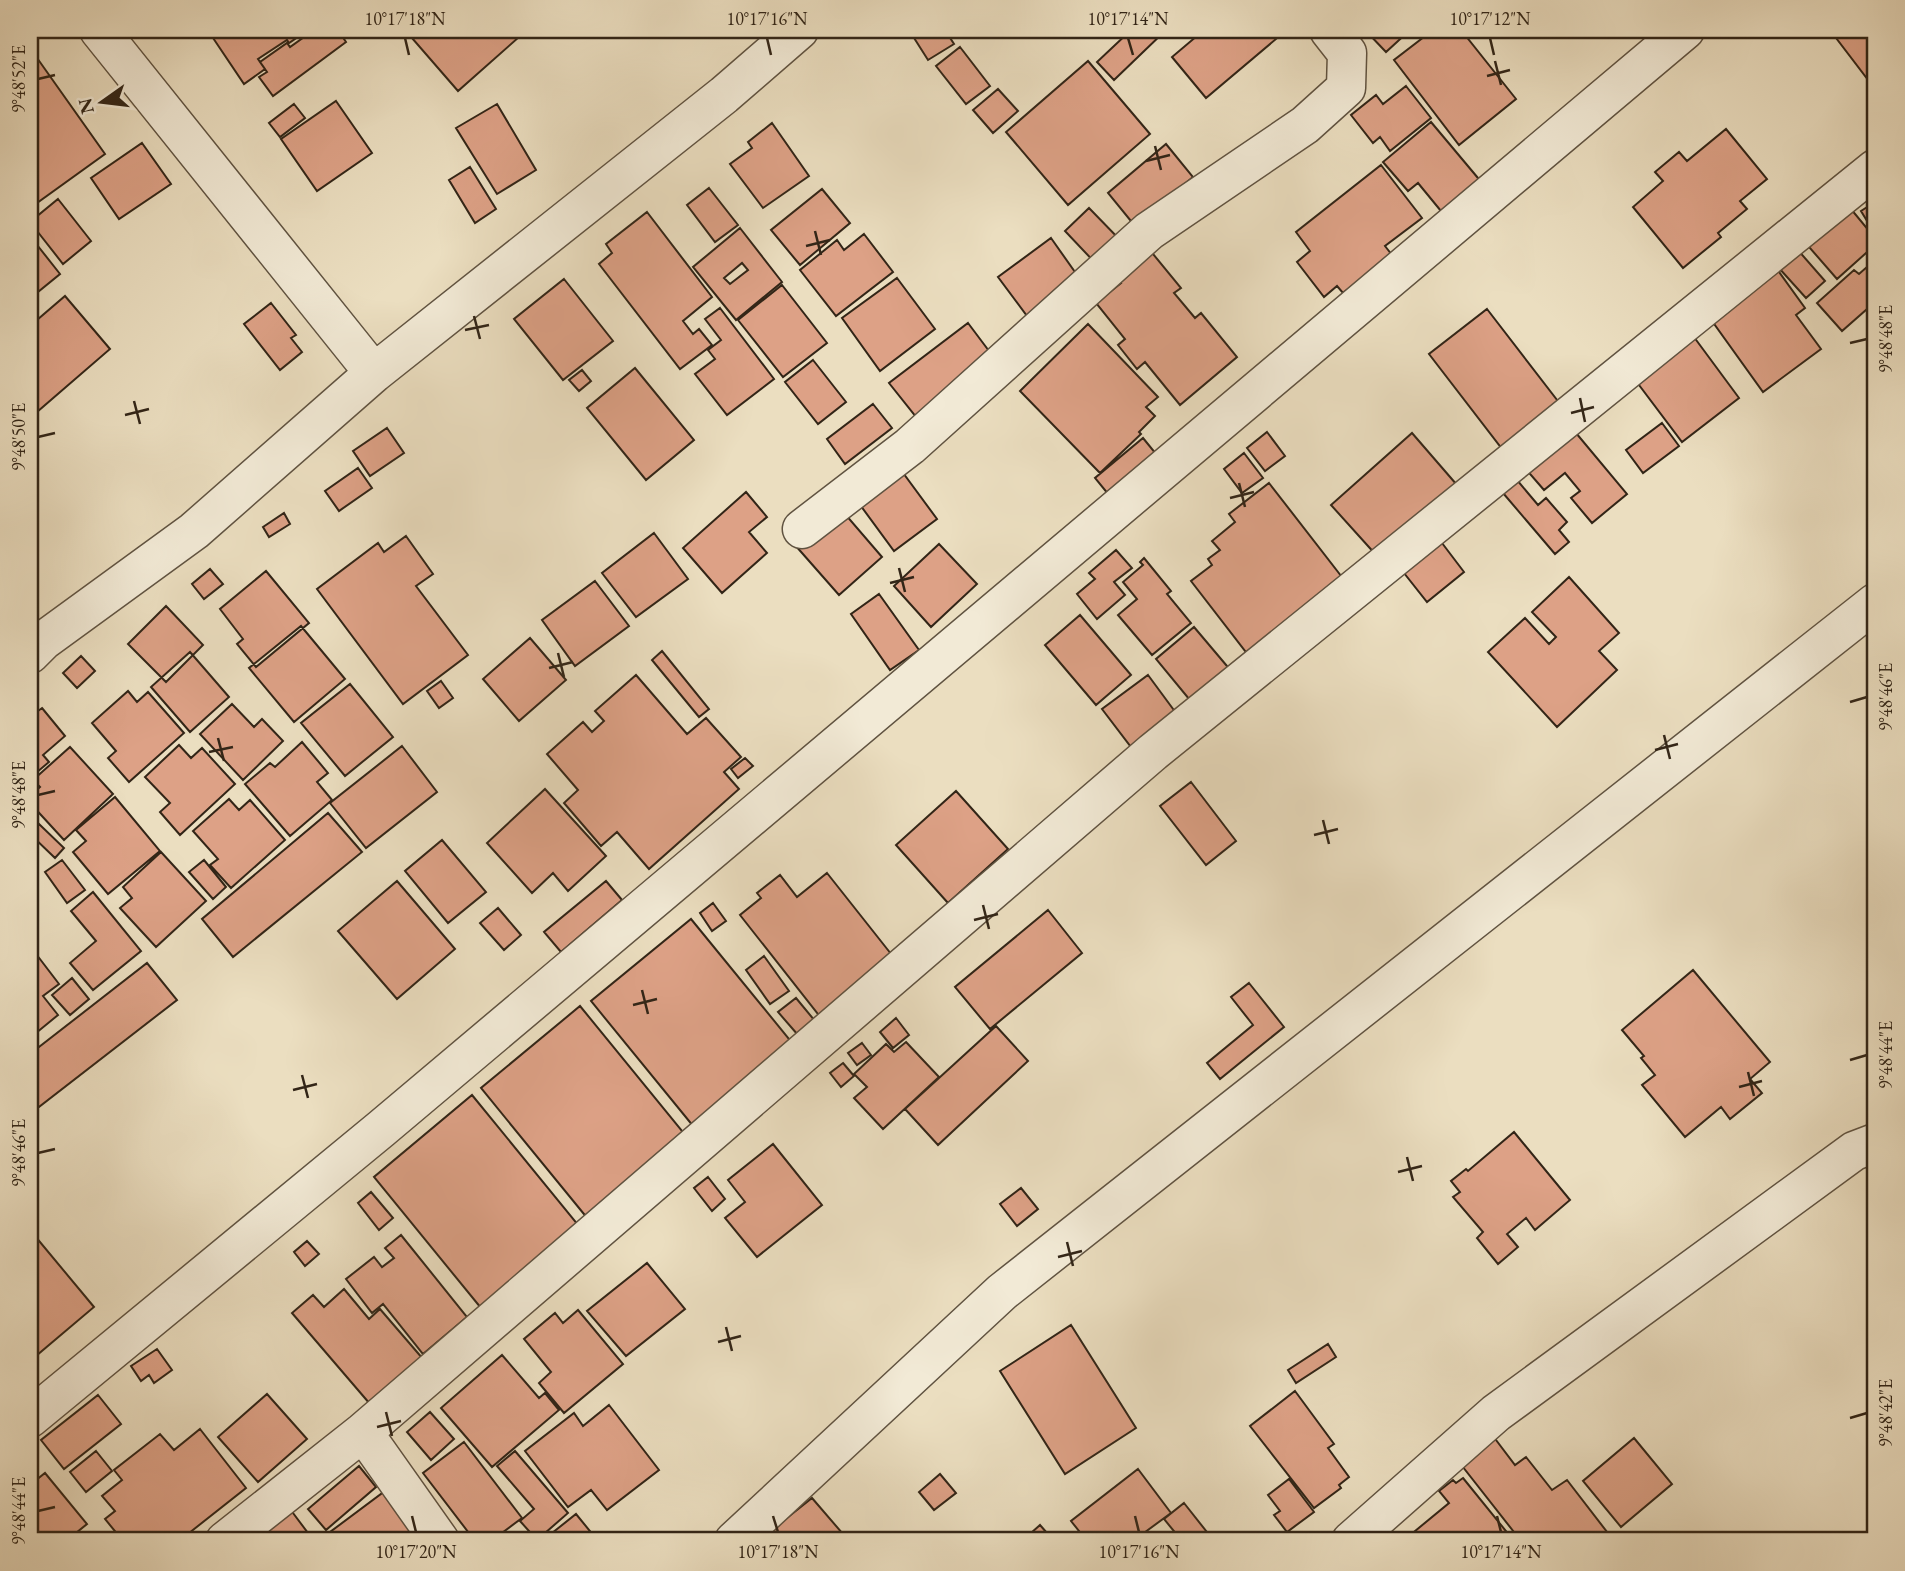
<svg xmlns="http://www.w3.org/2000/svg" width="1905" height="1571" font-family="'EB Garamond',serif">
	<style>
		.building { fill: #dda186; stroke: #322517; stroke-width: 2; fill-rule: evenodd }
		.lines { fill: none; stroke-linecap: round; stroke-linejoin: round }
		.minor-casing { stroke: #605341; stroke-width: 41 }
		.minor { stroke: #f2ead6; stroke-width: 38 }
		.ticks { fill: none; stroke: #322517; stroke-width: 2.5 }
		.neatline { fill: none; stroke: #322517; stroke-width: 2.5 }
		.ticks-label { font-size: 18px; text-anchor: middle; fill: #322517 }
	</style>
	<rect width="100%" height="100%" fill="#ebdec0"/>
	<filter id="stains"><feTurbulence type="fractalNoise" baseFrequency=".00286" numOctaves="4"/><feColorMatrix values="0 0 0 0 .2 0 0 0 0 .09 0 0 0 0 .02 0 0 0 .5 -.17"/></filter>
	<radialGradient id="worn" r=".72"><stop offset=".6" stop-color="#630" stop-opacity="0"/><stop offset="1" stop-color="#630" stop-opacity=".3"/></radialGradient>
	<path class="building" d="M 213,30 L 308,30 L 289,43 L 287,40 L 258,59 L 265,69 L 244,84 L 209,32 Z
		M 314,30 L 338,30 L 346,42 L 273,96 L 259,77 L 267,72 L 260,62 L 287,43 L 290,47 Z
		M 405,30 L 512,30 L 519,37 L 458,91 Z
		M 909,30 L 945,30 L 954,44 L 928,60 Z
		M 1131,30 L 1166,30 L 1114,80 L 1097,62 Z
		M 1204,30 L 1268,30 L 1276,39 L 1206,98 L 1172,57 Z
		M 1365,30 L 1410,30 L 1386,52 Z
		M 1433,30 L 1461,30 L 1516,99 L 1459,145 L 1394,60 Z
		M 1830,30 L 1875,30 L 1875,89 Z
		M 960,47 L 990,86 L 966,104 L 936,66 Z
		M 30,48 L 105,154 L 30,208 Z
		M 1088,61 L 1150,134 L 1068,205 L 1006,132 Z
		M 1406,86 L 1431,118 L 1390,151 L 1380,137 L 1373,143 L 1351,115 L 1376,95 L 1383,104 Z
		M 998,89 L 1018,111 L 993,133 L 973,110 Z
		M 336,101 L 372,153 L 317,191 L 281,139 Z
		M 294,104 L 305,118 L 280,137 L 269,123 Z
		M 497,104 L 536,170 L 497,194 L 456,128 Z
		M 1431,122 L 1488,190 L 1450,222 L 1418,183 L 1408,191 L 1383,162 Z
		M 772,123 L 809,176 L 763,208 L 730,164 L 752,148 L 748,142 Z
		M 1726,129 L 1767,179 L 1740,201 L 1747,209 L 1718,233 L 1721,237 L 1683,268 L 1633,207 L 1663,181 L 1655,172 L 1679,152 L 1687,161 Z
		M 142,143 L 171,184 L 119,219 L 91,178 Z
		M 1166,144 L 1193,177 L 1135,226 L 1108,193 Z
		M 1381,165 L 1422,218 L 1385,246 L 1392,255 L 1343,293 L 1337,286 L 1324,297 L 1297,262 L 1310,251 L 1296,232 Z
		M 470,167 L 496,209 L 475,223 L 449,180 Z
		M 709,188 L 738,225 L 715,242 L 687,205 Z
		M 822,189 L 850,223 L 800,265 L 771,230 Z
		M 58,199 L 91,241 L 63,264 L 30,222 Z
		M 1875,202 L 1875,234 L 1861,211 Z
		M 1846,203 L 1875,238 L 1875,245 L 1837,279 L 1803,240 Z
		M 1089,208 L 1124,244 L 1100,268 L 1065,231 Z
		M 647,212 L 712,297 L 683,321 L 693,334 L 699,329 L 712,345 L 680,369 L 599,264 L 612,253 L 606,244 Z
		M 740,228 L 782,282 L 736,320 L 693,267 ZM 742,263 L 748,270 L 730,284 L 724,278 Z
		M 864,234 L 893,272 L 836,316 L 800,270 L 837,240 L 844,250 Z
		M 30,236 L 60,274 L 33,296 L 30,292 Z
		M 1051,238 L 1082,282 L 1030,320 L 998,277 Z
		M 1144,243 L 1181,288 L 1174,293 L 1195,318 L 1201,313 L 1237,357 L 1180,405 L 1145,362 L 1137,369 L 1118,345 L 1125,339 L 1096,303 L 1121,283 L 1111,271 Z
		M 1797,249 L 1825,281 L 1806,298 L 1778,267 Z
		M 1875,260 L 1875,302 L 1842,331 L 1817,303 L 1854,270 L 1859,274 Z
		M 1774,265 L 1805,308 L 1796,315 L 1821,349 L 1763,392 L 1707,314 Z
		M 897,278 L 935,329 L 880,371 L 842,318 Z
		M 564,279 L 613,341 L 563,380 L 514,319 Z
		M 782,285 L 827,343 L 783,377 L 738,320 Z
		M 65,296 L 110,349 L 30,418 L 30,326 Z
		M 271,303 L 296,335 L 291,338 L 302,352 L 280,370 L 244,324 Z
		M 720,308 L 774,379 L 727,415 L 695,374 L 715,359 L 708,350 L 721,340 L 705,319 Z
		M 1487,309 L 1564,409 L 1506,454 L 1429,354 Z
		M 968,323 L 995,359 L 917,418 L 889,383 Z
		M 1088,324 L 1158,397 L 1146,407 L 1155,416 L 1139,432 L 1141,434 L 1100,473 L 1020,391 Z
		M 1691,333 L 1739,398 L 1682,442 L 1633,377 Z
		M 813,360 L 846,402 L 818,424 L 785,382 Z
		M 635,368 L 694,440 L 646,480 L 587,408 Z
		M 582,370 L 591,381 L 579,391 L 569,380 Z
		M 873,404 L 892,428 L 845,464 L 827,439 Z
		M 1662,423 L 1679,446 L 1643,473 L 1626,450 Z
		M 1571,427 L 1627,494 L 1592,523 L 1571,498 L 1580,491 L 1565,473 L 1544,490 L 1524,467 Z
		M 387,428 L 404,453 L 370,476 L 353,451 Z
		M 1267,432 L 1285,456 L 1265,471 L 1247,448 Z
		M 1412,433 L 1457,485 L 1377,556 L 1331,505 Z
		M 1143,438 L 1161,460 L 1113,500 L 1095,478 Z
		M 1244,453 L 1263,478 L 1242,493 L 1224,469 Z
		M 898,466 L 937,519 L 894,551 L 855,498 Z
		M 358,468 L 372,488 L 339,511 L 325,491 Z
		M 1517,480 L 1538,505 L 1546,498 L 1567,522 L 1559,530 L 1569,542 L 1555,554 L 1503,493 Z
		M 1269,483 L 1345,581 L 1249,656 L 1191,581 L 1212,565 L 1208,559 L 1220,550 L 1212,541 L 1235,522 L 1229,514 Z
		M 746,492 L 767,517 L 749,532 L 767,553 L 722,593 L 683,548 Z
		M 839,507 L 882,557 L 839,595 L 795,545 Z
		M 284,513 L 290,524 L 269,537 L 263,527 Z
		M 654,533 L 688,579 L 636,617 L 602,573 Z
		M 406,536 L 433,574 L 416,586 L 468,655 L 403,704 L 317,589 L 378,543 L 384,552 Z
		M 1442,543 L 1464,572 L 1427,602 L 1404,573 Z
		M 939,544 L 977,584 L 931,627 L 894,586 Z
		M 1116,550 L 1132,568 L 1114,582 L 1125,595 L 1097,619 L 1077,594 L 1095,579 L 1089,573 Z
		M 1144,558 L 1171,591 L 1167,594 L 1191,623 L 1152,655 L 1118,615 L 1137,599 L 1123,582 L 1143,565 L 1140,562 Z
		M 210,569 L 223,584 L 204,599 L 192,584 Z
		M 266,571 L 309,623 L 256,667 L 237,644 L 243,639 L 220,609 Z
		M 1569,577 L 1619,633 L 1599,651 L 1617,670 L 1557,727 L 1488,652 L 1525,618 L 1549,644 L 1556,637 L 1532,612 Z
		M 595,581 L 629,626 L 575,666 L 542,620 Z
		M 879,594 L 919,650 L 890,670 L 851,614 Z
		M 166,606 L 203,645 L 166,682 L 128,644 Z
		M 1080,615 L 1131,675 L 1096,705 L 1045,645 Z
		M 301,626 L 345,679 L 294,722 L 249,668 Z
		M 1194,627 L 1232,672 L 1194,705 L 1156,659 Z
		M 530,638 L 566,680 L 519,721 L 483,679 Z
		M 662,651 L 709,709 L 699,717 L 652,660 Z
		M 190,652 L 229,697 L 190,732 L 151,687 Z
		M 81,656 L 95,671 L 77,688 L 63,673 Z
		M 636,675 L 687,734 L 706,718 L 741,757 L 724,772 L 739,789 L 649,869 L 617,832 L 601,846 L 564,803 L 578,790 L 547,754 L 583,722 L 592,732 L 604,721 L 595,711 Z
		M 1148,675 L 1176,713 L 1131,747 L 1102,709 Z
		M 441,681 L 453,698 L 439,708 L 427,691 Z
		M 350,684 L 393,737 L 345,776 L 301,723 Z
		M 128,691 L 137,702 L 148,692 L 184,733 L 129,782 L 108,758 L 116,751 L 92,723 Z
		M 232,704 L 254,727 L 262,719 L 283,741 L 243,780 L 200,734 Z
		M 42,708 L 65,736 L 43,755 L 49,762 L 30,778 L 30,717 Z
		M 302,742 L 328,773 L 317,782 L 332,800 L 290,836 L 245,784 L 270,763 L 275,767 Z
		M 179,745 L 191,758 L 202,748 L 235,784 L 180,835 L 160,812 L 170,803 L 145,777 Z
		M 402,746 L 437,792 L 366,848 L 330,803 Z
		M 70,747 L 113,794 L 64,840 L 30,803 L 30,796 L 40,787 L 33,780 Z
		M 745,758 L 753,766 L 738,778 L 731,769 Z
		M 1191,782 L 1236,841 L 1206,865 L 1160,806 Z
		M 545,789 L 606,856 L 568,891 L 553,873 L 532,893 L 487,843 Z
		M 956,791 L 1008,849 L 948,903 L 896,845 Z
		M 115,797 L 160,851 L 108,894 L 73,852 L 86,841 L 76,830 Z
		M 229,799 L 239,810 L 250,800 L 285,840 L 231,888 L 210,865 L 218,859 L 193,831 Z
		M 328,813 L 362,852 L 233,957 L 202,919 Z
		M 39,824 L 64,848 L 55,858 L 30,834 Z
		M 442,840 L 486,892 L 448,923 L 405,871 Z
		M 161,852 L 206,901 L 156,947 L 120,908 L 132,898 L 123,887 Z
		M 62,860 L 85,890 L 67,903 L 45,872 Z
		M 204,860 L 226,887 L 213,899 L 189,872 Z
		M 827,873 L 899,964 L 825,1023 L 740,915 L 761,898 L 757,893 L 780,875 L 797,897 Z
		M 397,881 L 455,949 L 397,999 L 338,931 Z
		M 606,881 L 622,900 L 561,952 L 544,932 Z
		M 93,892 L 141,951 L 93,990 L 70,963 L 96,941 L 71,911 Z
		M 713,903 L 726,921 L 712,931 L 700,913 Z
		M 498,908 L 521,935 L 504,950 L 480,923 Z
		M 1048,910 L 1082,953 L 990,1029 L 955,987 Z
		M 691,919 L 798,1050 L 698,1132 L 591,1001 Z
		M 30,946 L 59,984 L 43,996 L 58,1015 L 30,1038 Z
		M 764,956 L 789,991 L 770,1004 L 746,970 Z
		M 147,963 L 177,1000 L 35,1110 L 30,1103 L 30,1054 Z
		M 1693,970 L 1770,1062 L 1750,1079 L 1762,1093 L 1730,1119 L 1721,1107 L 1685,1137 L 1642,1085 L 1655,1075 L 1641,1058 L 1644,1056 L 1622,1030 Z
		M 72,978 L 89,999 L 70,1015 L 52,995 Z
		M 1249,983 L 1284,1027 L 1220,1079 L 1207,1063 L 1253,1025 L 1231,997 Z
		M 796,998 L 815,1021 L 798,1035 L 778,1012 Z
		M 580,1006 L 687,1137 L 588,1219 L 481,1088 Z
		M 896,1018 L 909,1035 L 893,1048 L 880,1032 Z
		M 996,1026 L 1028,1061 L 938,1145 L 905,1109 Z
		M 906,1042 L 939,1077 L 883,1129 L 854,1098 L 867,1087 L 854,1074 L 886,1044 L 894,1052 Z
		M 862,1043 L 871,1055 L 857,1065 L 848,1053 Z
		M 843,1063 L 854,1076 L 841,1087 L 830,1073 Z
		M 472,1095 L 579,1226 L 481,1308 L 374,1177 Z
		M 1514,1132 L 1570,1200 L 1535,1230 L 1526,1218 L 1507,1234 L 1518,1247 L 1498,1264 L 1477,1238 L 1483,1232 L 1453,1197 L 1460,1192 L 1451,1181 L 1466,1169 L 1468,1171 Z
		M 773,1144 L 822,1205 L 757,1257 L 725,1218 L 745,1202 L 728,1180 Z
		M 708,1177 L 725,1199 L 712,1211 L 694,1188 Z
		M 1021,1188 L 1038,1209 L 1017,1226 L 1000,1204 Z
		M 371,1192 L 393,1218 L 379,1230 L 358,1203 Z
		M 30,1230 L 94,1307 L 30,1361 Z
		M 401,1235 L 467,1317 L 423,1354 L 383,1304 L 372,1313 L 346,1279 L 374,1257 L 382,1267 L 394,1258 L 385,1248 Z
		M 307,1241 L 319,1254 L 305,1266 L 294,1252 Z
		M 647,1263 L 685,1309 L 626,1356 L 587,1311 Z
		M 344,1289 L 369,1319 L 380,1309 L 423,1359 L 370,1404 L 292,1313 L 313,1295 L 324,1307 Z
		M 578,1310 L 623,1364 L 564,1413 L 539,1383 L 551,1372 L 524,1339 L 555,1313 L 563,1323 Z
		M 1071,1325 L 1136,1428 L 1065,1474 L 1000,1371 Z
		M 1328,1344 L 1336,1357 L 1296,1383 L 1288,1370 Z
		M 157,1349 L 172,1370 L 154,1383 L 149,1375 L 141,1381 L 131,1366 Z
		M 502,1355 L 539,1398 L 545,1393 L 559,1410 L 492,1467 L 441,1408 Z
		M 1295,1391 L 1334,1444 L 1328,1448 L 1349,1477 L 1339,1485 L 1341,1488 L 1314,1508 L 1250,1426 Z
		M 267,1394 L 307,1439 L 258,1482 L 218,1437 Z
		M 98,1395 L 121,1424 L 64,1469 L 41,1440 Z
		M 609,1405 L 659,1470 L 607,1510 L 591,1490 L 568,1507 L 525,1451 L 574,1413 L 583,1426 Z
		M 430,1412 L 454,1439 L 431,1460 L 407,1432 Z
		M 200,1429 L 246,1488 L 179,1541 L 123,1541 L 105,1519 L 115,1511 L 102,1496 L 122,1480 L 114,1470 L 160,1434 L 174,1450 Z
		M 1493,1436 L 1515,1465 L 1526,1457 L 1552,1490 L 1567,1480 L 1614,1541 L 1521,1541 L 1459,1462 Z
		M 1634,1438 L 1672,1484 L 1621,1527 L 1583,1481 Z
		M 464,1442 L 522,1518 L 491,1541 L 475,1541 L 423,1473 Z
		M 96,1451 L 112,1471 L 86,1492 L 70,1472 Z
		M 515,1451 L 568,1513 L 537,1540 L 520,1521 L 534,1509 L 497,1466 Z
		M 359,1466 L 376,1487 L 326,1530 L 308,1509 Z
		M 1138,1469 L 1171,1513 L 1133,1541 L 1087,1541 L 1071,1521 Z
		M 45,1473 L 87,1524 L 66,1541 L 30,1541 L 30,1485 Z
		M 940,1474 L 956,1493 L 934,1510 L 919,1492 Z
		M 1463,1478 L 1514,1541 L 1403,1541 L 1449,1503 L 1439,1491 L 1453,1480 L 1456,1483 Z
		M 1289,1479 L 1314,1512 L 1287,1532 L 1274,1515 L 1280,1511 L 1268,1495 Z
		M 389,1488 L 429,1541 L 331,1541 L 326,1535 Z
		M 812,1498 L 849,1541 L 758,1541 Z
		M 1184,1503 L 1214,1541 L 1182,1541 L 1164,1519 Z
		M 290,1509 L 314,1541 L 247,1541 Z
		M 576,1514 L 598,1541 L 542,1541 Z
		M 1040,1525 L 1054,1541 L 1022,1541 Z"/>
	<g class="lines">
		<defs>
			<path id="minor" d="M 99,30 L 374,373
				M 802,529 L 910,446 L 1149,231 L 1305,125 L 1346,88 L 1347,53 L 1329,30
				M 30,654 L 43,641 L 194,531 L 374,373 L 724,95 L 799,30
				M 30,1418 L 381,1129 L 1685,30
				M 363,1432 L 440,1541
				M 225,1541 L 363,1432 L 1153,752 L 1875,169
				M 734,1541 L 1002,1292 L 1875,603
				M 1351,1541 L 1496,1413 L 1854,1151 L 1875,1143"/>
		</defs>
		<use href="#minor" class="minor-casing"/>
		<use href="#minor" class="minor"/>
	</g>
	<path class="ticks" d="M 405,38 L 409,55M 767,38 L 771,55M 1128,38 L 1133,55M 1490,38 L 1494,55M 1495,61 L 1501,85M 1487,76 L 1510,70M 38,79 L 55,75M 1155,146 L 1161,170M 1146,161 L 1170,155M 815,231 L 821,255M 806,246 L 830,240M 474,316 L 480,339M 465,330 L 489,325M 1850,343 L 1867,339M 1580,398 L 1585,422M 134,401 L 140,424M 1571,413 L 1594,407M 125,415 L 149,409M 38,437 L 55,433M 1239,483 L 1245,507M 1230,498 L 1254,492M 899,568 L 905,592M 890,583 L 914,577M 558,653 L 564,677M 549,668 L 573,662M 1850,702 L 1867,697M 1664,735 L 1670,759M 218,738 L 224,761M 1655,750 L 1678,744M 209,752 L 233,747M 38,795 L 55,791M 1323,820 L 1329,844M 1314,835 L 1338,829M 983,905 L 989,929M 974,920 L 998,914M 642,990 L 648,1014M 633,1005 L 657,999M 1850,1060 L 1867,1055M 1748,1072 L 1754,1096M 302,1075 L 308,1098M 1739,1087 L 1762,1081M 293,1090 L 317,1084M 38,1153 L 55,1149M 1407,1157 L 1413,1181M 1398,1172 L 1422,1166M 1067,1242 L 1073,1266M 1058,1257 L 1082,1251M 726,1327 L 732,1351M 718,1342 L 741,1336M 386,1412 L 392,1436M 1850,1418 L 1867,1413M 377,1427 L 401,1421M 38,1511 L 55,1507M 412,1516 L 416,1532M 773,1516 L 778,1532M 1135,1516 L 1139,1532M 1497,1516 L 1501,1532"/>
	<rect width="1905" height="1571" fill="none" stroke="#ebdec0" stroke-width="77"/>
	<g transform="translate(102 102) rotate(256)" stroke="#f2ead6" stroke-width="5" paint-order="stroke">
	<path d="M0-5L12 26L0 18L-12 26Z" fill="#322517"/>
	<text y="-10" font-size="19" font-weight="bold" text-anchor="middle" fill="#322517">N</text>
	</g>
	<rect x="38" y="38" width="1829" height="1494" class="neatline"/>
	<g class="ticks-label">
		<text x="405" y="25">10°17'18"N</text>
		<text x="767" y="25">10°17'16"N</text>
		<text x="1128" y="25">10°17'14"N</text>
		<text x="1490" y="25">10°17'12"N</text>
		<text transform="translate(19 79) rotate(-90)" y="6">9°48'52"E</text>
		<text transform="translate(1886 339) rotate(-90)" y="6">9°48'48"E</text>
		<text transform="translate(19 437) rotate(-90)" y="6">9°48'50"E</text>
		<text transform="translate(1886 697) rotate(-90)" y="6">9°48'46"E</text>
		<text transform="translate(19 795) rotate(-90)" y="6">9°48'48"E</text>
		<text transform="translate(1886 1055) rotate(-90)" y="6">9°48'44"E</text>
		<text transform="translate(19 1153) rotate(-90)" y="6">9°48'46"E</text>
		<text transform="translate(1886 1413) rotate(-90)" y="6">9°48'42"E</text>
		<text transform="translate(19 1511) rotate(-90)" y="6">9°48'44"E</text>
		<text x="416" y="1558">10°17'20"N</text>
		<text x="778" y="1558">10°17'18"N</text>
		<text x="1139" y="1558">10°17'16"N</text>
		<text x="1501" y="1558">10°17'14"N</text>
	</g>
	<rect width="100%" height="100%" filter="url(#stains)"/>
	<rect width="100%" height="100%" fill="url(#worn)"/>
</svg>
